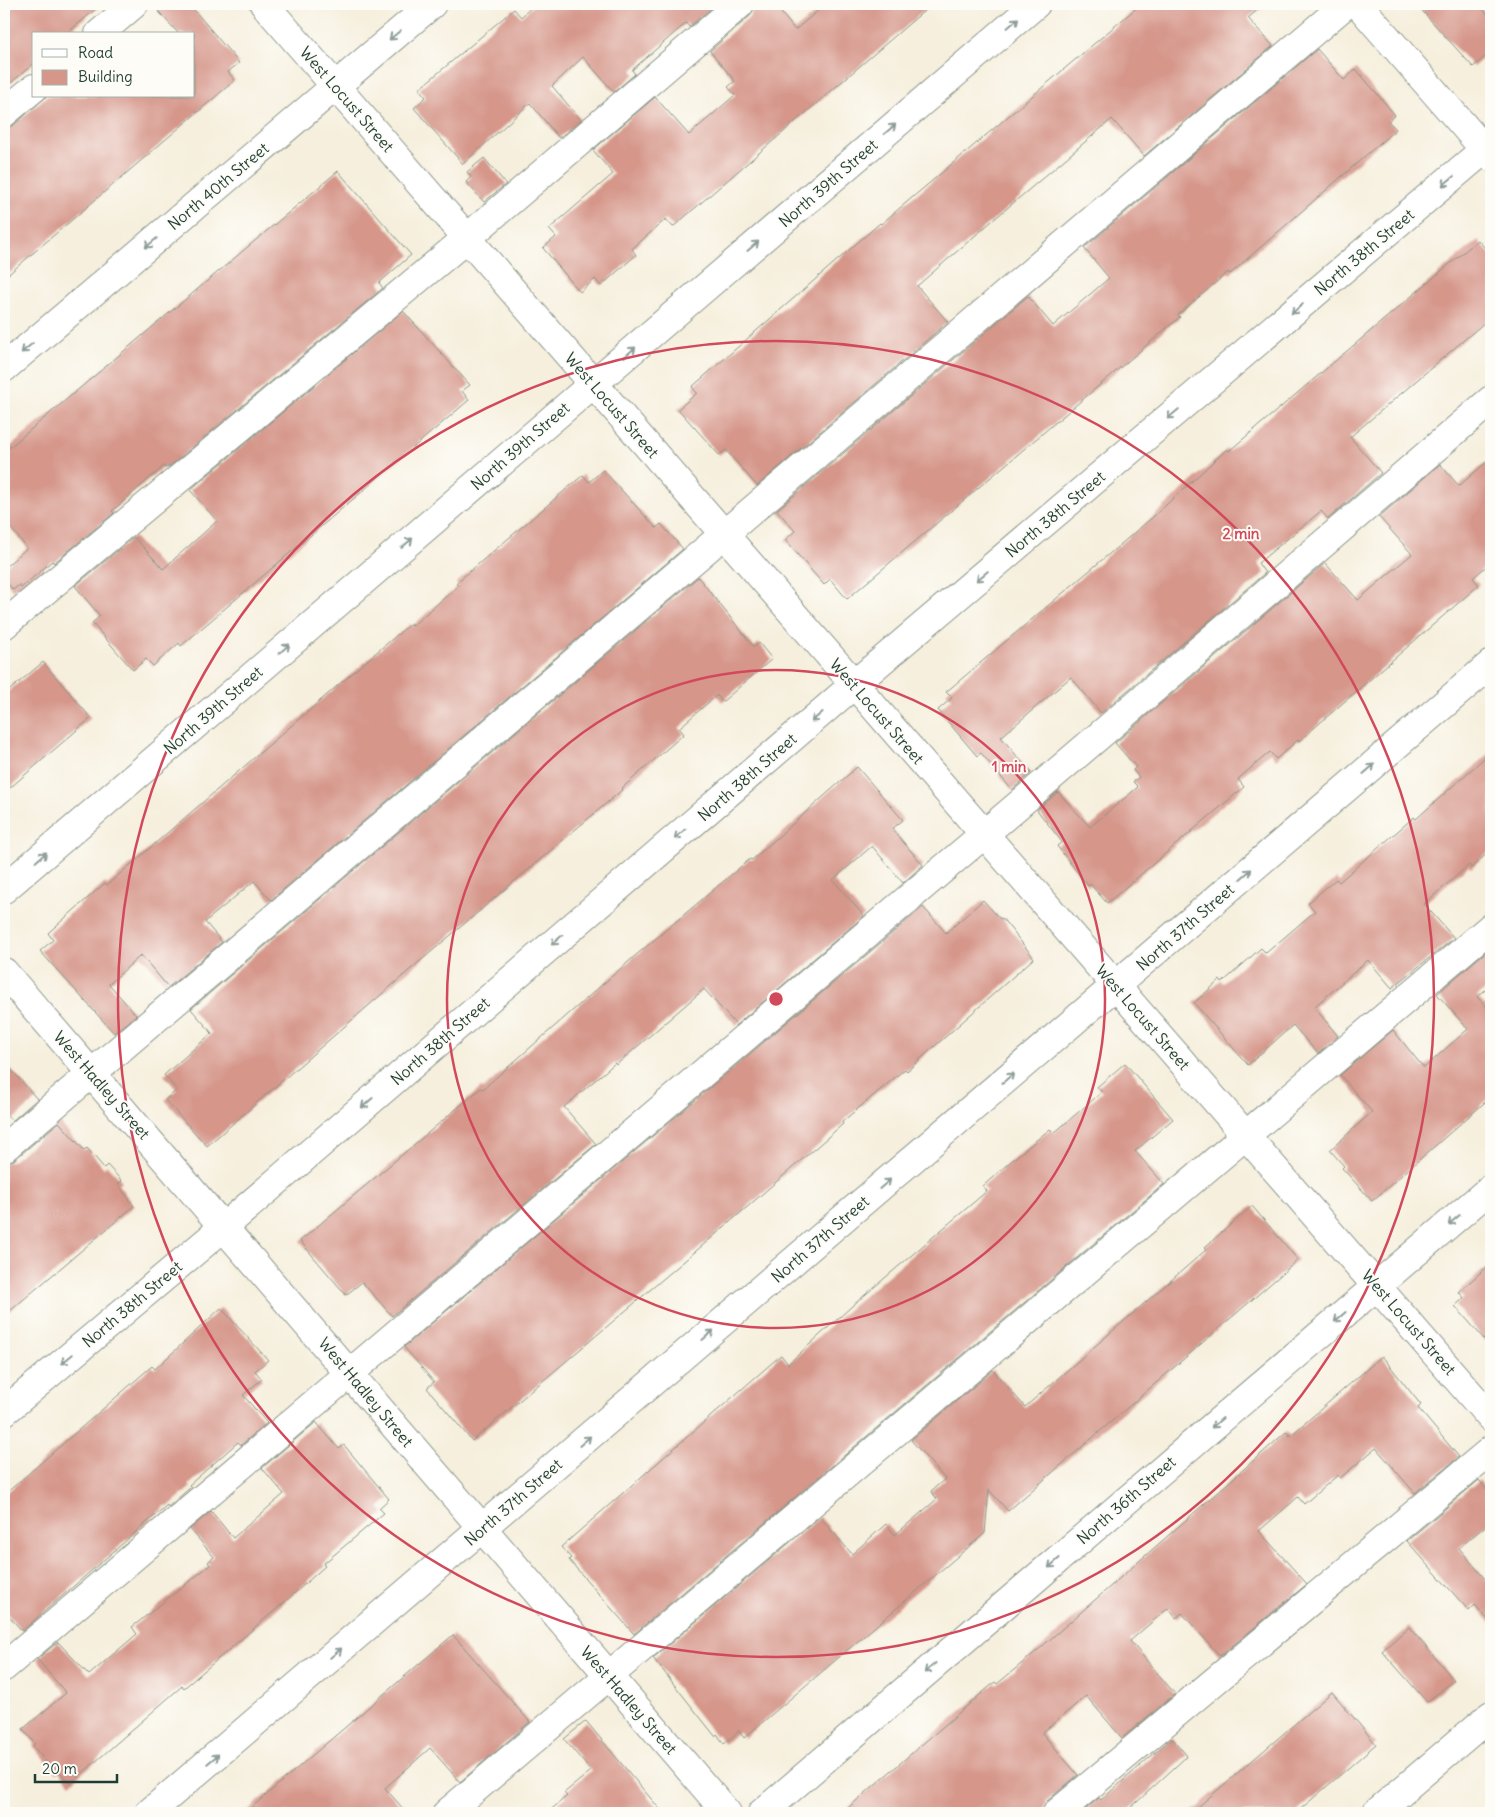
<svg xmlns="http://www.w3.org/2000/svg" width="1495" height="1817" font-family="Delius,sans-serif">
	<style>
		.building { fill: #d6968a }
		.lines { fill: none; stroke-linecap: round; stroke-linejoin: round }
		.minor-casing { stroke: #8a9688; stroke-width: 30 }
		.major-casing { stroke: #8a9688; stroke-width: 30 }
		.minor { stroke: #fff; stroke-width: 28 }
		.major { stroke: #fff; stroke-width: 28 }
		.oneway { stroke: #8f9e9a }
		.ring { fill: none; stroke: #d1495b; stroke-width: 2.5 }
		.labels { text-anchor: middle; stroke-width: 4; stroke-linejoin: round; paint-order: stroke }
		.street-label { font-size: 16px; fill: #1f3d34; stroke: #fdfcf7 }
		.centre { fill: #d1495b; stroke: #fdfcf7; stroke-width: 2.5 }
		.ring-label { font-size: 15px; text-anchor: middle; font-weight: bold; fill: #d1495b; stroke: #fdfcf7; stroke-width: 4; stroke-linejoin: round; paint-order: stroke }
	</style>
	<rect width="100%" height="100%" fill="#fdfcf7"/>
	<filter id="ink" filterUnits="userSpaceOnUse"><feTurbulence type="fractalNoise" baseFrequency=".02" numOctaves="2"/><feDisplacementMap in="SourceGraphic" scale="10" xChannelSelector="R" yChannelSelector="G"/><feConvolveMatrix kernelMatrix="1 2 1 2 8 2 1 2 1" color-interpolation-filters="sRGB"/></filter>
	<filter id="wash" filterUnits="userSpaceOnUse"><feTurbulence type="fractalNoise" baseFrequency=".0096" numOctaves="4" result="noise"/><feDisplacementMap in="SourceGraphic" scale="20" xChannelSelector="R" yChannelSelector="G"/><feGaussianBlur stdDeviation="1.12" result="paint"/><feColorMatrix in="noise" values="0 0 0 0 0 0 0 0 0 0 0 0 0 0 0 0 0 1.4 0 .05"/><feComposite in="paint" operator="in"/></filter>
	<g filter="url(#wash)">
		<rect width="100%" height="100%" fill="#f6efdd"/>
		<g id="blocks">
			<path class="building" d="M 4,4 L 102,4 L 66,34 L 34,34 L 34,63 L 4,89 Z
				M 152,4 L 189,4 L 239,63 L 228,72 L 235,80 L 4,278 L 4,128 L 14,125 L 47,96 L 194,96 L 194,34 L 179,34 Z
				M 535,4 L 716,4 L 689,27 L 686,23 L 632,70 L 635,74 L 614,92 L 583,57 L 552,86 L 581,120 L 559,138 L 530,103 L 463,164 L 414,108 L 426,97 L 419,89 L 514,9 L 521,17 Z
				M 755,4 L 774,4 L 795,30 L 826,4 L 932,4 L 673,227 L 666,219 L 632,249 L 636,255 L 601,286 L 595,279 L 580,292 L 543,248 L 556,237 L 549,229 L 613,174 L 593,150 L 655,97 L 689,135 L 735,95 L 728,87 L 735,81 L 710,51 L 750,16 Z
				M 1141,4 L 1265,4 L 1248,18 L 1273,46 L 1144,156 L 1112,119 L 985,227 L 917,286 L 948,322 L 757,486 L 726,450 L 719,455 L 678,409 L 697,393 L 692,387 L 880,223 L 881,224 Z
				M 1416,4 L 1478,4 L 1491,18 L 1491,52 L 1473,67 Z
				M 1317,49 L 1344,80 L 1356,69 L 1395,115 L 1388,121 L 1396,129 L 1230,274 L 1228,272 L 1178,315 L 1180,317 L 847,599 L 830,579 L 824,585 L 785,540 L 795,531 L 777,510 L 1028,296 L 1053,326 L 1109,278 L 1084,248 Z
				M 484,158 L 506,184 L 484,202 L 466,182 L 471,177 L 467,172 Z
				M 338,171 L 411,255 L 379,283 L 383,288 L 170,466 L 165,468 L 164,466 L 112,511 L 114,513 L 54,563 L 52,561 L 21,588 L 19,585 L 13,590 L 4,579 L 4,568 L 27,548 L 4,520 L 4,452 Z
				M 1478,240 L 1491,255 L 1491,317 L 1350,437 L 1381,473 L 1328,519 L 1321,511 L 1258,563 L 1265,573 L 1101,713 L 1071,677 L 1001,737 L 1031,773 L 1012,790 L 981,753 L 977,756 L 938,710 L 952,698 L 946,692 L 1154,516 L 1227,449 L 1229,451 Z
				M 403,311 L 470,385 L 462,391 L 469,400 L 181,646 L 179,643 L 153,666 L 146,659 L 133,670 L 92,623 L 100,616 L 75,586 L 134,537 L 163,569 L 217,521 L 190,490 Z
				M 1491,458 L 1491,562 L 1473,578 L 1479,585 L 1299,741 L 1298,740 L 1276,759 L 1270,752 L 1238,779 L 1244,787 L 1107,903 L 1090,884 L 1088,886 L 1057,846 L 1062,842 L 1037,810 L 1058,792 L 1090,827 L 1138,787 L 1133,782 L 1139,777 L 1133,770 L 1136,767 L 1115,743 L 1325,563 L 1358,600 L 1412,554 L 1379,517 L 1440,464 L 1459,486 Z
				M 603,470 L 656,528 L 661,524 L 683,549 L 271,900 L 254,881 L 205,922 L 222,942 L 170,986 L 168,987 L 141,955 L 109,984 L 136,1015 L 114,1033 L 40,951 L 53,940 L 48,933 L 105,883 L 107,885 L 372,656 L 410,624 L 412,626 L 458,586 L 456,583 L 583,475 L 589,482 Z
				M 698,577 L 754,647 L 759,643 L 772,659 L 722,702 L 717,695 L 679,728 L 684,734 L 621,789 L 622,790 L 405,974 L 207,1146 L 165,1100 L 177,1090 L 164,1075 L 212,1033 L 191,1009 Z
				M 43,662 L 91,718 L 4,793 L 4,695 Z
				M 1491,752 L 1491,850 L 1471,868 L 1469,865 L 1424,904 L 1454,938 L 1392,988 L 1368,960 L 1314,1007 L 1338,1036 L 1318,1054 L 1293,1025 L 1248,1065 L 1194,1003 L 1220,980 L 1222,983 L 1261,948 L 1266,953 L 1315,911 L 1308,903 L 1336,879 L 1339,882 L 1414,817 L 1416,819 Z
				M 857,767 L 903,820 L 892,829 L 923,865 L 903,883 L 872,846 L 833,880 L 864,916 L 736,1025 L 704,989 L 616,1065 L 615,1063 L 564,1107 L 596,1144 L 392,1316 L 362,1282 L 346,1295 L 300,1241 L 481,1088 L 483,1089 L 635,956 L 750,859 L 752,860 Z
				M 983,900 L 1000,919 L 1002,918 L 1034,958 L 907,1071 L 905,1069 L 842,1122 L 843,1124 L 716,1234 L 472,1441 L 427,1388 L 434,1382 L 404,1347 L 923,907 L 946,933 Z
				M 1491,947 L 1491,985 L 1477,997 L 1490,1010 L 1491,1009 L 1491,1097 L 1372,1201 L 1342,1168 L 1344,1166 L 1330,1150 L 1372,1112 L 1340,1075 L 1393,1030 L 1423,1067 L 1425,1067 L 1468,1029 L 1437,994 Z
				M 4,1061 L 37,1099 L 12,1121 L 4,1112 Z
				M 1125,1063 L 1173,1119 L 1135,1151 L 1164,1184 L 634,1634 L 569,1560 L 571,1558 L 561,1547 L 781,1355 L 788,1364 L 852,1306 L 987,1191 L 983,1186 L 1011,1161 L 1050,1129 L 1054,1133 L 1102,1092 L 1097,1087 Z
				M 59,1122 L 84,1150 L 87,1148 L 104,1168 L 107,1165 L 122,1181 L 118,1184 L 134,1206 L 4,1316 L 4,1163 L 14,1160 Z
				M 1252,1206 L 1298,1260 L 1008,1511 L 989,1490 L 985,1533 L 744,1738 L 739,1731 L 724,1744 L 717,1734 L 715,1736 L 653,1658 L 820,1517 L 852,1554 L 886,1524 L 895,1535 L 937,1499 L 931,1491 L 945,1479 L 911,1440 L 993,1370 L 1025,1407 L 1207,1249 L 1205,1247 Z
				M 1491,1263 L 1491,1347 L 1455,1306 L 1464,1298 L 1459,1292 Z
				M 221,1308 L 268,1360 L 255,1371 L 262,1379 L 243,1395 L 267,1423 L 241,1445 L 238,1442 L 189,1485 L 191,1487 L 168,1507 L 167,1505 L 22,1631 L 4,1610 L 4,1495 L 152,1366 L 155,1369 Z
				M 1382,1356 L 1421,1405 L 1418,1408 L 1459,1457 L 1415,1493 L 1376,1448 L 1340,1478 L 1338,1475 L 1304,1504 L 1298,1497 L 1259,1531 L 1307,1584 L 1220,1656 L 1182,1613 L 1176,1618 L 1168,1608 L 1130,1641 L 1175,1694 L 1122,1738 L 1086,1696 L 1042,1733 L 1078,1775 L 1047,1801 L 1042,1813 L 842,1813 L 995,1682 L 997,1684 L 1038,1650 L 1286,1432 L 1290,1436 Z
				M 316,1422 L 339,1449 L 344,1445 L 389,1499 L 379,1508 L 384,1513 L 323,1564 L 325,1566 L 287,1600 L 184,1688 L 182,1686 L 70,1784 L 59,1771 L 56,1773 L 33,1746 L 35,1744 L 23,1729 L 66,1693 L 37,1659 L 58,1642 L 89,1675 L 137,1634 L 132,1627 L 210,1565 L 208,1562 L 214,1557 L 190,1529 L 211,1511 L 233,1538 L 284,1494 L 262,1468 Z
				M 1479,1480 L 1491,1495 L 1491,1521 L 1459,1548 L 1491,1586 L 1491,1623 L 1475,1605 L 1469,1611 L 1407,1541 Z
				M 1409,1627 L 1454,1680 L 1427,1702 L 1382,1651 Z
				M 453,1635 L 530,1722 L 460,1782 L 430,1748 L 385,1788 L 407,1813 L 245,1813 Z
				M 1332,1692 L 1376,1744 L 1296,1813 L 1191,1813 Z
				M 586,1721 L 615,1756 L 663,1813 L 547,1813 L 567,1796 L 564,1793 L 591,1771 L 564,1739 Z
				M 1172,1738 L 1187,1756 L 1125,1813 L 1081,1813 L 1099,1798 L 1101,1800 Z"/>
		</g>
	</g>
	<g filter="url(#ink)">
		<use href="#blocks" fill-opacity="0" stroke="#8a9688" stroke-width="1"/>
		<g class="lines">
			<defs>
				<path id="minor" d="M 264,4 L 1491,1418
					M 1358,4 L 1491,157
					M 99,34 L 134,4
					M 4,113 L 34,88
					M 4,368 L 432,4
					M 4,625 L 467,238 L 740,4
					M 4,889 L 1036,4
					M 4,972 C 246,1251 484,1534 727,1813
					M 4,1148 L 1346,4
					M 4,1412 L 225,1226 L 879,663 L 1491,144
					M 4,1667 L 1009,813 L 1491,400
					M 149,1813 L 1491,664
					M 447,1813 L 1491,927
					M 762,1813 L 1491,1188
					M 1057,1813 L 1491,1450"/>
				<path id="major" d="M 1376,1813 L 1491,1715"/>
			</defs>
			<use href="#minor" class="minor-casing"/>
			<use href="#major" class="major-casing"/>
			<use href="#minor" class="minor"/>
			<use href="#major" class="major"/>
		</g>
		<defs><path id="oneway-shaft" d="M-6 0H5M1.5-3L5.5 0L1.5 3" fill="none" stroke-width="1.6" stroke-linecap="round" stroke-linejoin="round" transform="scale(1.25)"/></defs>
		<g class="oneway">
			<use href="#oneway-shaft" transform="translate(1013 23) rotate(-41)"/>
			<use href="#oneway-shaft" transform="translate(395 35) rotate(140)"/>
			<use href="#oneway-shaft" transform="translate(890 129) rotate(-41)"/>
			<use href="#oneway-shaft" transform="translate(1448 181) rotate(140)"/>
			<use href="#oneway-shaft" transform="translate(151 243) rotate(140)"/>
			<use href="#oneway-shaft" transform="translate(753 246) rotate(-41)"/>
			<use href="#oneway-shaft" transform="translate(1297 309) rotate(140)"/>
			<use href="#oneway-shaft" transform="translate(27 348) rotate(140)"/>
			<use href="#oneway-shaft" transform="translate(630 352) rotate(-41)"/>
			<use href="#oneway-shaft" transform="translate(1173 414) rotate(140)"/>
			<use href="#oneway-shaft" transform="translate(407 543) rotate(-41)"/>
			<use href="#oneway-shaft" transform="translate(982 576) rotate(140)"/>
			<use href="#oneway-shaft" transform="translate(284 649) rotate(-41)"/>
			<use href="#oneway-shaft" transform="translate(817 717) rotate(139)"/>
			<use href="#oneway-shaft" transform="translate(1369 769) rotate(-41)"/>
			<use href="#oneway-shaft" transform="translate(680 834) rotate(139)"/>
			<use href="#oneway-shaft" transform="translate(41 857) rotate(-41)"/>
			<use href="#oneway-shaft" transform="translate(1246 874) rotate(-41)"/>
			<use href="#oneway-shaft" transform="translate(557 940) rotate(139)"/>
			<use href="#oneway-shaft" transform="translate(1008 1078) rotate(-41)"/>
			<use href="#oneway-shaft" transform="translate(367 1103) rotate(139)"/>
			<use href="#oneway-shaft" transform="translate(885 1184) rotate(-41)"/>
			<use href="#oneway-shaft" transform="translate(1454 1220) rotate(139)"/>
			<use href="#oneway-shaft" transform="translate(1340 1317) rotate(139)"/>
			<use href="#oneway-shaft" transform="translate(708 1335) rotate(-41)"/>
			<use href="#oneway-shaft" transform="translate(67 1359) rotate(140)"/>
			<use href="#oneway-shaft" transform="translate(1217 1423) rotate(139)"/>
			<use href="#oneway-shaft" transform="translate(585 1441) rotate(-41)"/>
			<use href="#oneway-shaft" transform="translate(1054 1563) rotate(139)"/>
			<use href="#oneway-shaft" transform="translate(336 1653) rotate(-40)"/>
			<use href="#oneway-shaft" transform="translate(930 1668) rotate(139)"/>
			<use href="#oneway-shaft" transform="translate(213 1759) rotate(-40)"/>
		</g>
	</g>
	<g class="ring">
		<circle cx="776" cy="999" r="329"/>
		<circle cx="776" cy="999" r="658"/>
	</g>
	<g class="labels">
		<g class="street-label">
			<text transform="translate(347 99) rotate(49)" y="6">West Locust Street</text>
			<text transform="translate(828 183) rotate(-41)" y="6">North 39th Street</text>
			<text transform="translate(218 186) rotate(-40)" y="6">North 40th Street</text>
			<text transform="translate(1364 252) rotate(-40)" y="6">North 38th Street</text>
			<text transform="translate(612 405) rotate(49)" y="6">West Locust Street</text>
			<text transform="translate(520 446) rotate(-41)" y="6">North 39th Street</text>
			<text transform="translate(1055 514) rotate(-40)" y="6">North 38th Street</text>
			<text transform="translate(213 710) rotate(-41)" y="6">North 39th Street</text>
			<text transform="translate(877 711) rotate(49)" y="6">West Locust Street</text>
			<text transform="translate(747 777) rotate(-41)" y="6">North 38th Street</text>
			<text transform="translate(1185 927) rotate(-41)" y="6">North 37th Street</text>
			<text transform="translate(1143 1017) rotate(49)" y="6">West Locust Street</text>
			<text transform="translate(440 1041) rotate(-41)" y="6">North 38th Street</text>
			<text transform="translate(102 1085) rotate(49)" y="6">West Hadley Street</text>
			<text transform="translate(820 1239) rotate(-41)" y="6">North 37th Street</text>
			<text transform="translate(132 1304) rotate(-40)" y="6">North 38th Street</text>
			<text transform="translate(1409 1322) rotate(49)" y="6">West Locust Street</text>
			<text transform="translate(366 1392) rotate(50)" y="6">West Hadley Street</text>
			<text transform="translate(1126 1500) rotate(-41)" y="6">North 36th Street</text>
			<text transform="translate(513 1502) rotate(-41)" y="6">North 37th Street</text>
			<text transform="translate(629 1700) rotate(49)" y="6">West Hadley Street</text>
		</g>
	</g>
	<circle cx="776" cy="999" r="8" class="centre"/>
	<g class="ring-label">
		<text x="1241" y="539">2 min</text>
		<text x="1009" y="772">1 min</text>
	</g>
	<rect width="1495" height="1817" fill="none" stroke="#fdfcf7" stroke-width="20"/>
	<rect x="32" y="32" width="162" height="65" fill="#fdfcf7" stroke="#a4b0a9"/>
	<rect x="42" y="49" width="25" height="8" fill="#ffffff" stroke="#a4b0a9"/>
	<text x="78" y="58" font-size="15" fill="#1f3d34">Road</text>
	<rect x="42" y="70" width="25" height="15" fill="#d6968a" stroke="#a4b0a9"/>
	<text x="78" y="82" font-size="15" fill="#1f3d34">Building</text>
	<path d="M35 1774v8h82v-8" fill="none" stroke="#1f3d34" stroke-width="2.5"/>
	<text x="42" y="1774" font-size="15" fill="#1f3d34" stroke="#fdfcf7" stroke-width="4" paint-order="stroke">20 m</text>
</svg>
